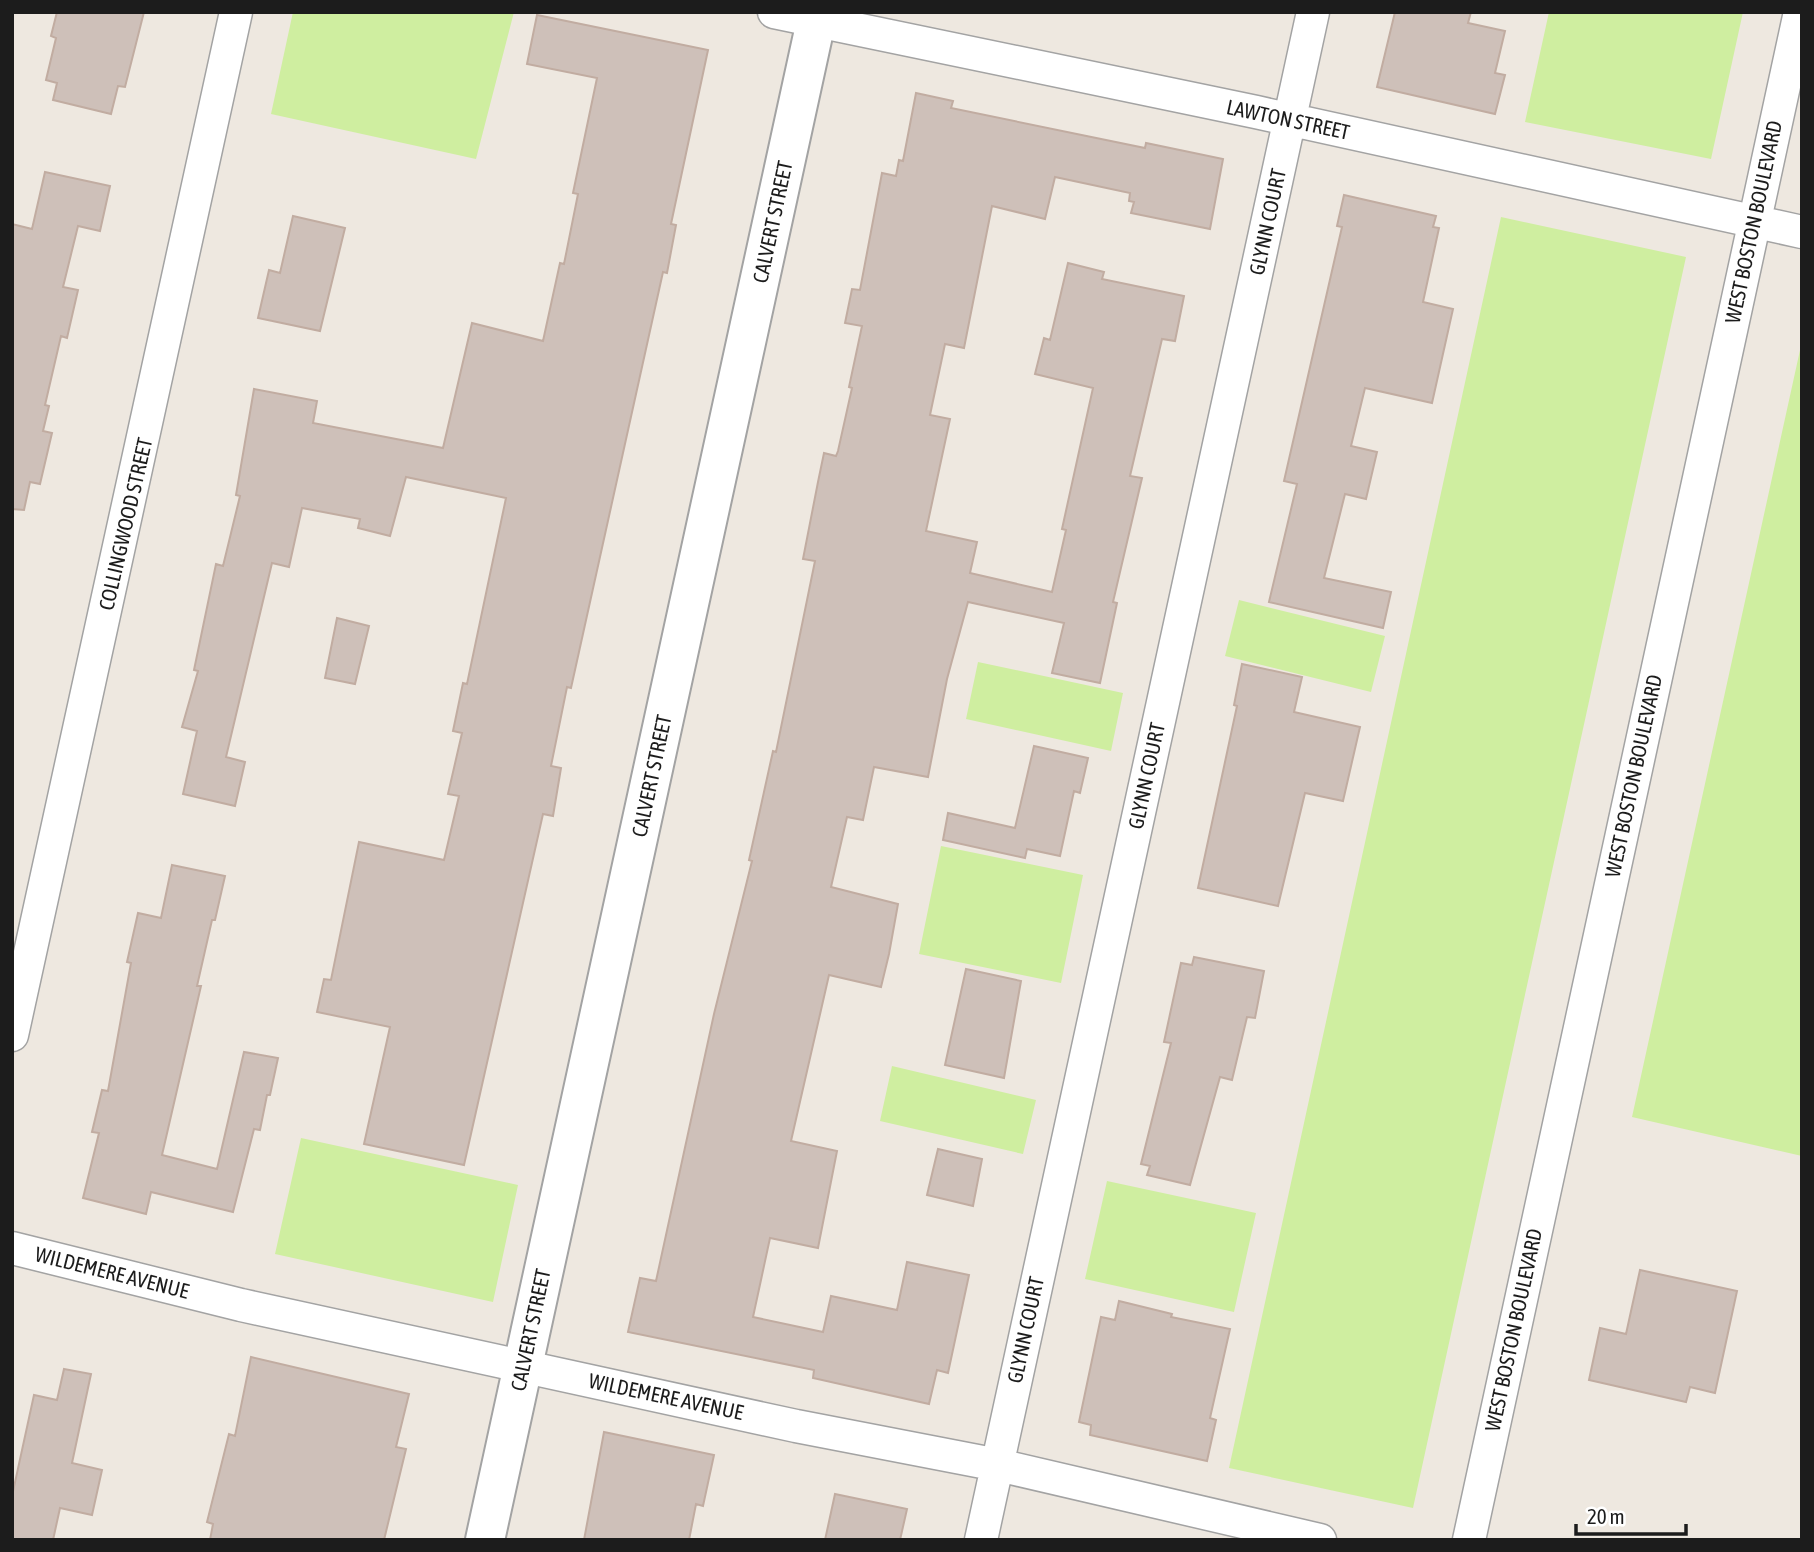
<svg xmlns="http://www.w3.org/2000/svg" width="1814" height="1552" font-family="'Asap Condensed',sans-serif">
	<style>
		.grass { fill: #cfeea0 }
		.building { fill: #cec0b9; stroke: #c1aca1; stroke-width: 2 }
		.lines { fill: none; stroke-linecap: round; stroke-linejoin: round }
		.minor-casing { stroke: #a3a3a3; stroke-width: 35 }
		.tertiary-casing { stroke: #a3a3a3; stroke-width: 42 }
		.minor { stroke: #fff; stroke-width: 32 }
		.tertiary { stroke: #fff; stroke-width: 38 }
		.labels { text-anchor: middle; stroke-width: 6; stroke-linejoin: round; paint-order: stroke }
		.street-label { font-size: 21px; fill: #1c1c1c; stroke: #fff }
	</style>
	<rect width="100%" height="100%" fill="#eee8e0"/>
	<path class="grass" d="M 293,12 L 514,12 L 476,159 L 271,114 Z
		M 1549,12 L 1743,12 L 1711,159 L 1525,122 Z
		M 1501,217 L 1686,257 L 1413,1508 L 1229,1468 Z
		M 1802,341 L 1802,1156 L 1632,1117 Z
		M 1239,600 L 1385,636 L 1371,692 L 1225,656 Z
		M 978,662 L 1123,693 L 1111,751 L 966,719 Z
		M 941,846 L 1083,875 L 1061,983 L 919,954 Z
		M 892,1066 L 1036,1100 L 1023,1154 L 880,1121 Z
		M 301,1138 L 518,1185 L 493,1302 L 275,1254 Z
		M 1107,1181 L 1256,1213 L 1234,1312 L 1085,1279 Z"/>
	<path class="building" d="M 57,12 L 144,12 L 125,87 L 118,86 L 111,114 L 53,100 L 57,83 L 46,80 L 56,38 L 51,36 Z
		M 1395,12 L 1471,12 L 1468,23 L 1505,31 L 1495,73 L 1505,75 L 1495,114 L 1377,87 Z
		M 537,15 L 708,50 L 671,224 L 676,225 L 667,273 L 663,272 L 571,688 L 567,687 L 551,766 L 561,768 L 553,816 L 543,814 L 464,1165 L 364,1144 L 390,1027 L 317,1012 L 324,979 L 331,980 L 359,842 L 444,860 L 459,796 L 448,794 L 462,733 L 453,731 L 463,683 L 467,684 L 506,498 L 406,477 L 390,536 L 358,528 L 360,519 L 302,508 L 289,567 L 272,563 L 226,757 L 245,762 L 235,806 L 183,794 L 197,731 L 182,727 L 198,671 L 194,670 L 216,564 L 223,566 L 240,496 L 236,495 L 254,389 L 317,401 L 313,423 L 443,448 L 472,323 L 543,341 L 560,263 L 564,264 L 578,194 L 573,193 L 597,78 L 527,64 Z
		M 916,93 L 953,101 L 951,108 L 1145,148 L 1146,143 L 1223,159 L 1210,229 L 1131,213 L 1134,202 L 1129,201 L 1130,193 L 1055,177 L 1045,219 L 992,206 L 964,348 L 945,344 L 930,415 L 950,419 L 926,531 L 977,542 L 970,573 L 1052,592 L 1066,530 L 1062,529 L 1093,388 L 1035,374 L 1044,338 L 1050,340 L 1068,263 L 1104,272 L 1102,279 L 1184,296 L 1175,341 L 1162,339 L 1130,476 L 1142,478 L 1113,602 L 1117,603 L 1100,683 L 1052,673 L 1064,623 L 968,602 L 947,679 L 928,777 L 874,767 L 863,820 L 847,817 L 831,887 L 898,904 L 889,954 L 881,987 L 829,975 L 791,1141 L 837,1151 L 818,1248 L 770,1238 L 753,1317 L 823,1332 L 831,1296 L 897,1310 L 907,1262 L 969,1275 L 948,1373 L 937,1370 L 929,1404 L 813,1378 L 814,1370 L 628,1332 L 640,1278 L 656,1281 L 714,1014 L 752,861 L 749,860 L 773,751 L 776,752 L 815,561 L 803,559 L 818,482 L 824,453 L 836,456 L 838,451 L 852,388 L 849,387 L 862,326 L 845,323 L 852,289 L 860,290 L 882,173 L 896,176 L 899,160 L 903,161 Z
		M 45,172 L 110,186 L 100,231 L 78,226 L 63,287 L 78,290 L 67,338 L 61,336 L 45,405 L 49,406 L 43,431 L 52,433 L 40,484 L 30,482 L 24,510 L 12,509 L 12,224 L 32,229 Z
		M 1344,195 L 1436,216 L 1433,227 L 1439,228 L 1423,302 L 1453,309 L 1432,403 L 1365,388 L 1351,446 L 1377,452 L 1366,499 L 1345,494 L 1324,578 L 1391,592 L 1383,628 L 1269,602 L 1297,484 L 1284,481 L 1342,227 L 1337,226 Z
		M 293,216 L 345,228 L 320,331 L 258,318 L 269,270 L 280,273 Z
		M 337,618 L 369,626 L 355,684 L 325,678 Z
		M 1242,664 L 1302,677 L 1294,712 L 1360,727 L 1343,801 L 1305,793 L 1278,906 L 1198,888 L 1237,706 L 1234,705 Z
		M 1034,746 L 1088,758 L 1080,793 L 1074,791 L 1060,856 L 1027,849 L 1025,858 L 943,840 L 948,813 L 1015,828 Z
		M 172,865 L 225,876 L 215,920 L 212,920 L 197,986 L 201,986 L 162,1155 L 217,1169 L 244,1052 L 278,1058 L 270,1095 L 267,1095 L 260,1130 L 254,1129 L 233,1212 L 151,1192 L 146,1214 L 83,1198 L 99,1133 L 92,1132 L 102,1090 L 108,1091 L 131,963 L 127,962 L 138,913 L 161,918 Z
		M 1194,957 L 1264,971 L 1255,1018 L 1247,1017 L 1232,1080 L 1220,1077 L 1190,1185 L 1147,1175 L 1150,1166 L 1141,1164 L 1171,1043 L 1164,1042 L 1181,963 L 1192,965 Z
		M 966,969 L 1021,981 L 1004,1078 L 945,1065 Z
		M 938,1149 L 982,1159 L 973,1206 L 927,1195 Z
		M 1640,1270 L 1737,1291 L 1715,1393 L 1690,1387 L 1686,1402 L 1589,1380 L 1600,1328 L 1626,1334 Z
		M 1119,1301 L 1172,1314 L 1171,1317 L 1230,1329 L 1210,1418 L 1216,1420 L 1207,1461 L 1090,1435 L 1091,1425 L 1079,1422 L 1101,1317 L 1115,1320 Z
		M 251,1357 L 409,1394 L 396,1447 L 406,1449 L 384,1540 L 210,1540 L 213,1524 L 207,1522 L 229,1434 L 235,1436 Z
		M 64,1369 L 91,1374 L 72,1463 L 102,1470 L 92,1515 L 60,1508 L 53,1540 L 12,1540 L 12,1496 L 34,1395 L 57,1400 Z
		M 604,1432 L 714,1455 L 703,1506 L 696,1504 L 689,1540 L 584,1540 Z
		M 835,1494 L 907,1509 L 900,1540 L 825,1540 Z"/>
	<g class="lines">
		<defs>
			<path id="minor" d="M 774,12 L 1256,112 L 1802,232
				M 12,1035 L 236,12
				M 12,1248 L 241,1305 L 796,1426 L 998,1465 L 1320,1540
				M 981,1540 L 1313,12
				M 1469,1540 L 1800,12"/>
			<path id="tertiary" d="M 485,1540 L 818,12"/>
		</defs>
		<use href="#minor" class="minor-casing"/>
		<use href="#tertiary" class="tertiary-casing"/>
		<use href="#minor" class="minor"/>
		<use href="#tertiary" class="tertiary"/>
	</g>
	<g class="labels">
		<g class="street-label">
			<text transform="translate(1288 120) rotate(12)" y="7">LAWTON STREET</text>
			<text transform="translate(773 222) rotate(-78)" y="7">CALVERT STREET</text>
			<text transform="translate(1268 222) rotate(-78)" y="7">GLYNN COURT</text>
			<text transform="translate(1754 222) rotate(-78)" y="7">WEST BOSTON BOULEVARD</text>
			<text transform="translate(126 524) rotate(-77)" y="7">COLLINGWOOD STREET</text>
			<text transform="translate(652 776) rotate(-78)" y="7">CALVERT STREET</text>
			<text transform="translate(1147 776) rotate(-78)" y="7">GLYNN COURT</text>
			<text transform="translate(1634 776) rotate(-78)" y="7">WEST BOSTON BOULEVARD</text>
			<text transform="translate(112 1273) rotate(14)" y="7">WILDEMERE AVENUE</text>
			<text transform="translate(531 1330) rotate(-78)" y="7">CALVERT STREET</text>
			<text transform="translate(1026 1330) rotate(-78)" y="7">GLYNN COURT</text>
			<text transform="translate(1514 1330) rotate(-78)" y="7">WEST BOSTON BOULEVARD</text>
			<text transform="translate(666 1397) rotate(12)" y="7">WILDEMERE AVENUE</text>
		</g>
	</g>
	<rect width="1814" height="1552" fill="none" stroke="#1c1c1c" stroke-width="28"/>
	<path d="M1576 1524v10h110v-10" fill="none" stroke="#1c1c1c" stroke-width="3.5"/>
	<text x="1587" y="1524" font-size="21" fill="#1c1c1c" stroke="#ffffff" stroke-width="5" paint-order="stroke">20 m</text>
</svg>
